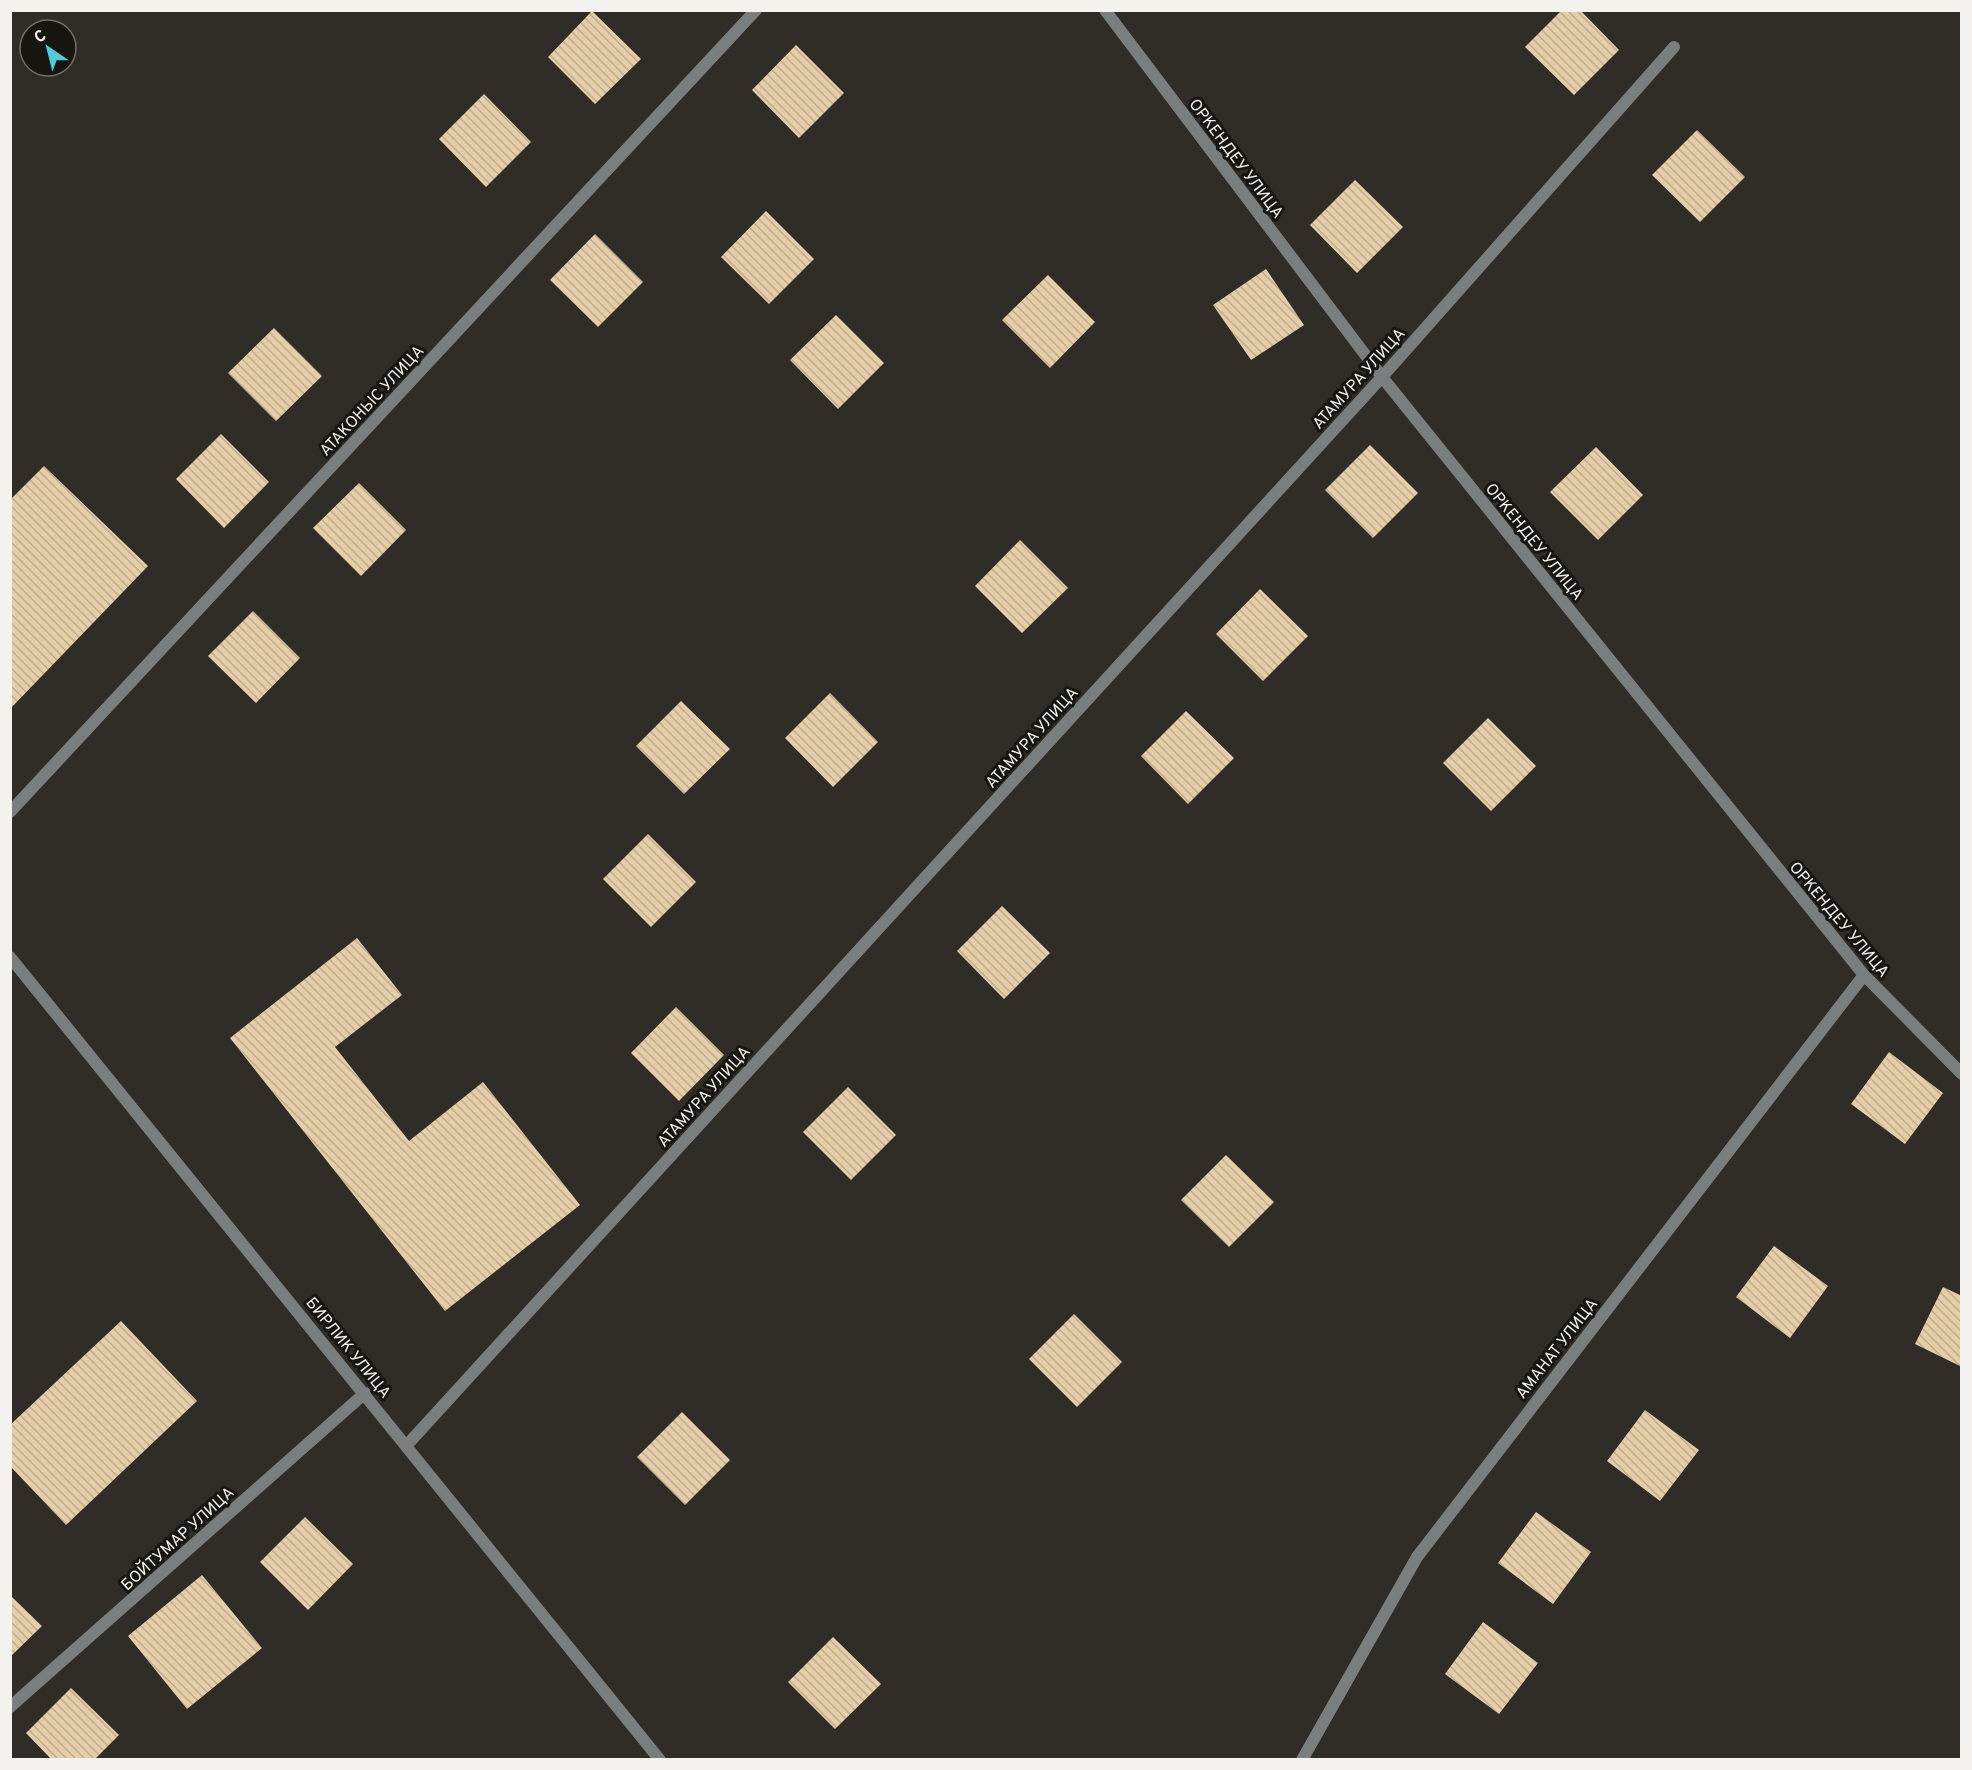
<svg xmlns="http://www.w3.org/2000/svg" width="1972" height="1770" font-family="Overpass,sans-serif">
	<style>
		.building { fill: url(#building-back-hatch) }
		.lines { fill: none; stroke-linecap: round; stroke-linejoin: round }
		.minor { stroke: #7a7e7e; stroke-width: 12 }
		.labels { text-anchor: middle; stroke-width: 6; stroke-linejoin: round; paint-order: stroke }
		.street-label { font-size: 16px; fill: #f4f2ef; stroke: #171613 }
	</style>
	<defs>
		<pattern id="building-back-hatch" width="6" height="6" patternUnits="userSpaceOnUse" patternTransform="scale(1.5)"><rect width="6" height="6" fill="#e5cda7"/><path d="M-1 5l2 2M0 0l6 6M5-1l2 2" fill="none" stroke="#beac8f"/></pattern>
	</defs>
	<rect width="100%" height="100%" fill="#302d28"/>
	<path class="building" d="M 1562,10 L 1580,10 L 1619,50 L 1574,95 L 1525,47 Z
		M 592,11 L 641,59 L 595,104 L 548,57 Z
		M 796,45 L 844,93 L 799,138 L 752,90 Z
		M 484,94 L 531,142 L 486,187 L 439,139 Z
		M 1697,130 L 1745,177 L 1700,222 L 1652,175 Z
		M 1355,180 L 1403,227 L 1357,273 L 1310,225 Z
		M 766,211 L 814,259 L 769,304 L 721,257 Z
		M 595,234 L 643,282 L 598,327 L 550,280 Z
		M 1266,269 L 1304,325 L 1251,360 L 1213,305 Z
		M 1048,275 L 1095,322 L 1050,368 L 1002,320 Z
		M 836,315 L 884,363 L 838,409 L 790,360 Z
		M 274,328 L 322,376 L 276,421 L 228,373 Z
		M 221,434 L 269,482 L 224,528 L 176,479 Z
		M 1370,445 L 1418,493 L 1373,538 L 1325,490 Z
		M 1596,447 L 1643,495 L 1598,540 L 1550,492 Z
		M 44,466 L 148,566 L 10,709 L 10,500 Z
		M 359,483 L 406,530 L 361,576 L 313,528 Z
		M 1020,540 L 1068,588 L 1022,633 L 975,586 Z
		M 1260,589 L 1308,636 L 1263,681 L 1216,634 Z
		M 253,611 L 300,658 L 256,703 L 208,656 Z
		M 830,693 L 878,742 L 833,787 L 785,738 Z
		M 681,701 L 730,749 L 684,794 L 636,746 Z
		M 1186,711 L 1234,758 L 1188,804 L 1141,756 Z
		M 1488,718 L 1536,766 L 1491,811 L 1443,763 Z
		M 648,834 L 696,882 L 651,927 L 603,879 Z
		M 1002,906 L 1050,953 L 1004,999 L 957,951 Z
		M 357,938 L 402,995 L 335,1047 L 409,1141 L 483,1082 L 580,1205 L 445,1311 L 230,1038 Z
		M 676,1007 L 724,1055 L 679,1101 L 631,1053 Z
		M 1889,1052 L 1943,1093 L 1905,1144 L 1851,1104 Z
		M 848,1087 L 896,1135 L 851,1180 L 803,1132 Z
		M 1226,1155 L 1274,1202 L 1229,1247 L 1181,1200 Z
		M 1774,1246 L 1828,1286 L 1790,1338 L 1736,1297 Z
		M 1943,1287 L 1962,1296 L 1962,1367 L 1915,1344 Z
		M 1074,1314 L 1122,1362 L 1077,1407 L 1029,1359 Z
		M 121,1321 L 197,1401 L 66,1525 L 10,1466 L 10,1425 Z
		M 1645,1410 L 1699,1450 L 1660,1501 L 1607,1461 Z
		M 682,1412 L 730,1460 L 685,1505 L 637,1457 Z
		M 1536,1512 L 1591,1552 L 1553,1604 L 1498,1563 Z
		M 305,1517 L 353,1564 L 308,1610 L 260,1562 Z
		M 202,1575 L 262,1648 L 187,1709 L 128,1636 Z
		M 10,1595 L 42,1626 L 10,1657 Z
		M 1483,1622 L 1538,1663 L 1499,1714 L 1445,1674 Z
		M 833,1637 L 881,1684 L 835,1729 L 788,1682 Z
		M 71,1688 L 119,1735 L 94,1760 L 52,1760 L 26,1733 Z"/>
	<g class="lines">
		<path class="minor" d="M 1105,10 L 1382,377 L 1864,975 L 1962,1074
			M 10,812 L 756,10
			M 10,957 L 660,1760
			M 407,1445 L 1382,377 L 1674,47
			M 10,1707 L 365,1393
			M 1302,1760 L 1417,1557 L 1864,975"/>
	</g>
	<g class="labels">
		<g class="street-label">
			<text transform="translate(1237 158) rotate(53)" y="6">ОРКЕНДЕУ УЛИЦА</text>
			<text transform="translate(1358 378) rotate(-48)" y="6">АТАМУРА УЛИЦА</text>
			<text transform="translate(371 400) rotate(-47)" y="6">АТАКОНЫС УЛИЦА</text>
			<text transform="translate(1535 541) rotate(51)" y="6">ОРКЕНДЕУ УЛИЦА</text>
			<text transform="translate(1031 737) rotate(-48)" y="6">АТАМУРА УЛИЦА</text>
			<text transform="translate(1840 919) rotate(50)" y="6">ОРКЕНДЕУ УЛИЦА</text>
			<text transform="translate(703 1096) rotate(-48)" y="6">АТАМУРА УЛИЦА</text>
			<text transform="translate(349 1347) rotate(51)" y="6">БИРЛИК УЛИЦА</text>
			<text transform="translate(1556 1348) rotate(-52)" y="6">АМАНАТ УЛИЦА</text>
			<text transform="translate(177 1538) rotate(-42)" y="6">БОЙТУМАР УЛИЦА</text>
		</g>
	</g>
	<rect width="1972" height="1770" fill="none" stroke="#f4f2ef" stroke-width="24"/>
	<g transform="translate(48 48) rotate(325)"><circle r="28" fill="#171613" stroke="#6f6e6b" stroke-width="1.5"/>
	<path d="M0-4.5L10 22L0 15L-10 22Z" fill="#52cbd7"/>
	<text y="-9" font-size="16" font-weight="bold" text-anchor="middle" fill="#f4f2ef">С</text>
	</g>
</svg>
